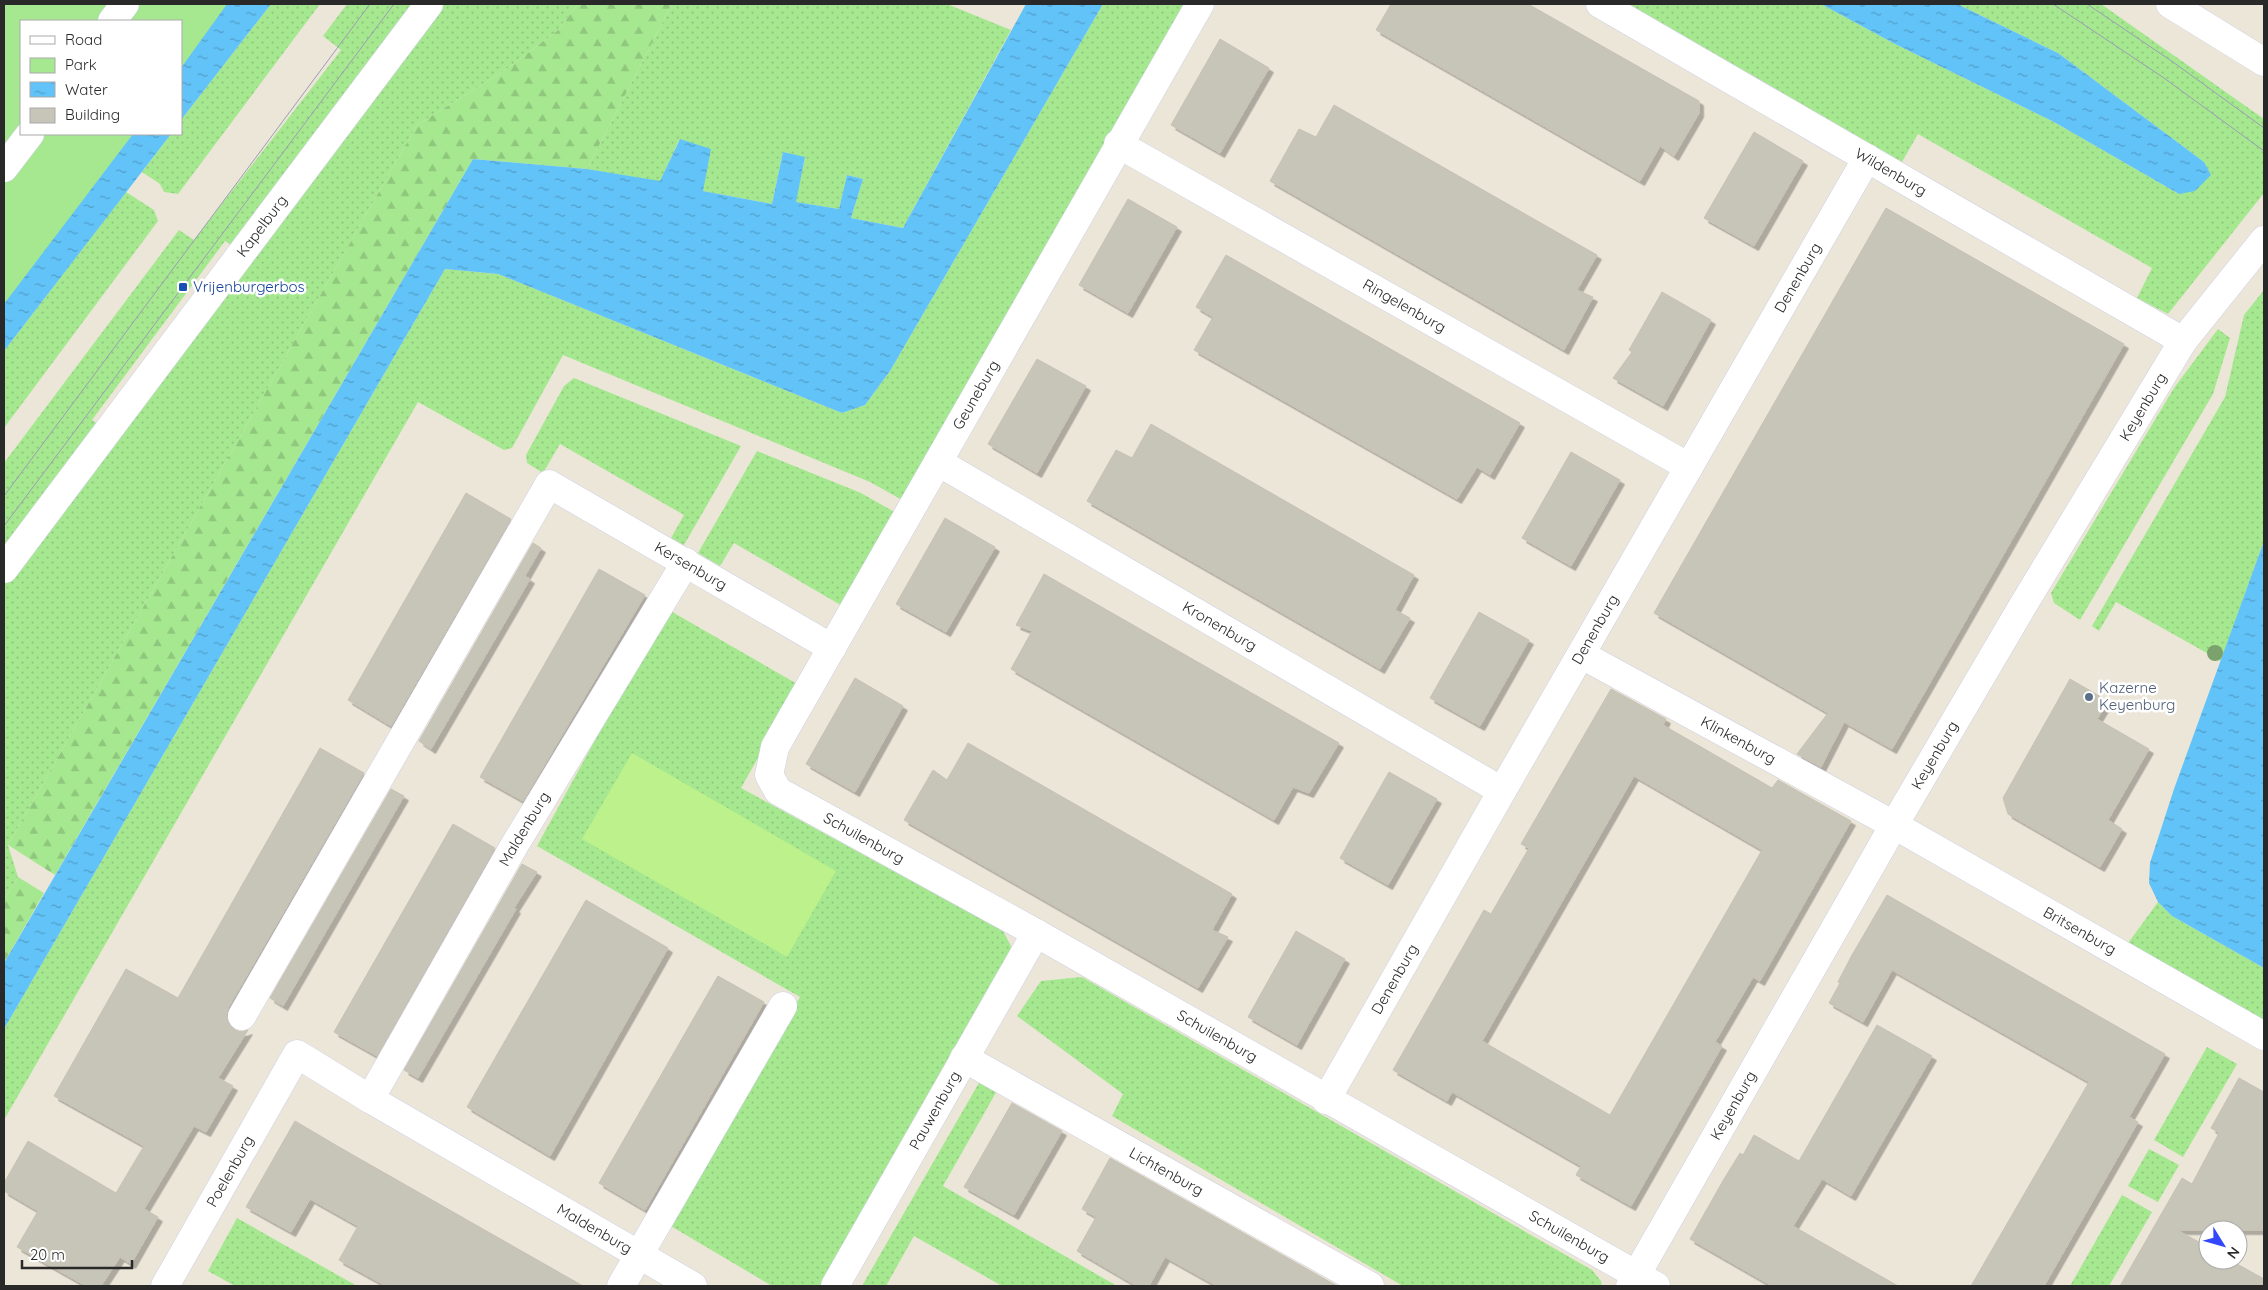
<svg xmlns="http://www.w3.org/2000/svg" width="2268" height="1290" font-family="Quicksand,sans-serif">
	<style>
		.grass { fill: url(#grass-dots) }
		.forest { fill: url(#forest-firs) }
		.park { fill: #a6e890 }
		.pitch { fill: #bcf18b }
		.water { fill: url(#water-ripples) }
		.building { fill: #c7c4b8; stroke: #c8c2b3; fill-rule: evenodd; filter: url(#shadow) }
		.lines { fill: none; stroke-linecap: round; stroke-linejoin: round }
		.minor-casing { stroke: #ced0e3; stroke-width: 29 }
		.minor { stroke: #fff; stroke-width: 28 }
		.tram { stroke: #9b9db5; stroke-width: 1 }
		.tree { fill: #7ba26c }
		.transit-dot { fill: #1a4fb4; stroke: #fff; stroke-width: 2 }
		.service-dot { fill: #5c6f8a; stroke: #fff; stroke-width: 2 }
		.labels { text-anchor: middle; stroke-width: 5; stroke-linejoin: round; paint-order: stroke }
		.street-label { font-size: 15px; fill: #292929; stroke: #fff }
		.transit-label { font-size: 15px; fill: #164399; stroke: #fff; text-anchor: start }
		.service-label { font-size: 15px; fill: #4e5e75; stroke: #fff; text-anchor: start }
	</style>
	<defs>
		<pattern id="grass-dots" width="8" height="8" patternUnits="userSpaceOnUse" patternTransform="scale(1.25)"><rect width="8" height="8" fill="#a6e890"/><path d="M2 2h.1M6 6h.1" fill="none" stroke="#8fc77c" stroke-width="1.8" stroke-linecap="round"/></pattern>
		<pattern id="forest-firs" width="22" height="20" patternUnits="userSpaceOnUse" patternTransform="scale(1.25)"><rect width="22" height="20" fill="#a6e890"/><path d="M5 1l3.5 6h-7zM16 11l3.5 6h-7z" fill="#8fc77c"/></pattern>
		<pattern id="water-ripples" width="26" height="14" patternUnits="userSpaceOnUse" patternTransform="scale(1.25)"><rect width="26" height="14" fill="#62c3f8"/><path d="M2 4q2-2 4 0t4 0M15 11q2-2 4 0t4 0" fill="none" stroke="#519ec9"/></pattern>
		<filter id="shadow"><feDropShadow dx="4.5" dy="4.5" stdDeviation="0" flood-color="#0004"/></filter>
	</defs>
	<rect width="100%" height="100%" fill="#ece6d9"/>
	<path class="grass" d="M 271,4 L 320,4 L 178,194 L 164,192 L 160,184 L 142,172 L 171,134 L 181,134 L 181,120 Z
		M 347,4 L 416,4 L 234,247 L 225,241 L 92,420 L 101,426 L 4,556 L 4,463 L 179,230 L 194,240 L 341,50 L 323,36 Z
		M 433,4 L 578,4 L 557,31 L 504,71 L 417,125 L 8,845 L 18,877 L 4,900 L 4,579 Z
		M 672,4 L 947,4 L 1011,30 L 903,228 L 851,218 L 863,179 L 847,175 L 839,209 L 795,202 L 805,158 L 783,152 L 772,204 L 703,191 L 679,140 L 660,182 L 587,169 Z
		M 1103,4 L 1189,4 L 904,501 L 870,482 L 563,355 L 512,448 L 504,450 L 418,402 L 4,1120 L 4,1029 L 445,269 L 498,274 L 842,413 L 865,405 L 890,371 Z
		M 1629,4 L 1821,4 L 1895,44 L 2054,122 L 2179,194 L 2204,162 L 2058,53 L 1957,4 L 2101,4 L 2264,119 L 2264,193 L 2168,314 L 2137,298 L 2152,268 L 1918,134 L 1902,162 Z
		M 126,192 L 154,210 L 158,221 L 4,428 L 4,351 Z
		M 2264,290 L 2264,541 L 2221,661 L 2116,602 L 2099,631 L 2092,626 L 2225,397 L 2244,315 Z
		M 2218,329 L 2230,338 L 2213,394 L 2080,620 L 2054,603 L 2051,593 L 2174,388 Z
		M 574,378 L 741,446 L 684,545 L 671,538 L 684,515 L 560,444 L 543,473 L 527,463 L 526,455 L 564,386 Z
		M 757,451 L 861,493 L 898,514 L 844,607 L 734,543 L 720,566 L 698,553 Z
		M 667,609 L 799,685 L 741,788 L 1003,931 L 1011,946 L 1010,963 L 828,1286 L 772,1286 L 664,1222 L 800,997 L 537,846 Z
		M 2158,902 L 2172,916 L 2264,968 L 2264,1025 L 2126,946 Z
		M 1082,977 L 1592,1270 L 1601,1281 L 1602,1286 L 1458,1285 L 1403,1286 L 1112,1116 L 1123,1094 L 1017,1016 L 1041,981 Z
		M 2207,1047 L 2237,1064 L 2183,1157 L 2154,1140 Z
		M 980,1081 L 998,1089 L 943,1186 L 1117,1286 L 1002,1286 L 914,1236 L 886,1286 L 862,1286 Z
		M 2149,1149 L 2179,1165 L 2158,1202 L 2128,1186 Z
		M 2122,1195 L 2152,1212 L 2109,1286 L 2070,1286 Z
		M 237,1218 L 357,1286 L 235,1286 L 208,1271 Z"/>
	<path class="forest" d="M 578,4 L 672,4 L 587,169 L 473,159 L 55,875 L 8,845 L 417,125 L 504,71 L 557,31 Z
		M 18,877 L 44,893 L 4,963 L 4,900 Z"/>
	<path class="park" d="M 4,4 L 250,4 L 181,95 L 181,21 L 21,21 L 21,134 L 153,134 L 4,333 Z"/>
	<path class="pitch" d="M 632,753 L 836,871 L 787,957 L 582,839 Z"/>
	<path class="water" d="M 227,4 L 271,4 L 181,120 L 181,68 Z
		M 1026,4 L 1103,4 L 890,371 L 865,405 L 842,413 L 498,274 L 445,269 L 4,1029 L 4,963 L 473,159 L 587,169 L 660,181 L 680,139 L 711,149 L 703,191 L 772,204 L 783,152 L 805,157 L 796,202 L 839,209 L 847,175 L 863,179 L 851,218 L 903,228 Z
		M 1821,4 L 1957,4 L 2058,53 L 2204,162 L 2211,175 L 2195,191 L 2179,194 L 2054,122 L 1895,44 Z
		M 133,134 L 171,134 L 4,351 L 4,304 Z
		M 2264,541 L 2264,968 L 2172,916 L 2158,902 L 2149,883 L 2150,863 L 2174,789 Z"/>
	<path class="building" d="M 1391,4 L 1528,4 L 1699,101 L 1699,113 L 1674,156 L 1660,146 L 1640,181 L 1376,30 Z
		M 1220,39 L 1269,68 L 1220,153 L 1171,125 Z
		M 1334,105 L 1597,255 L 1577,290 L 1593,297 L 1564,350 L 1270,181 L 1299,129 L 1316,137 Z
		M 1754,132 L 1803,161 L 1754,246 L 1704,218 Z
		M 1128,199 L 1177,227 L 1128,313 L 1079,285 Z
		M 1886,208 L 2124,344 L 1892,749 L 1844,722 L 1821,767 L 1797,754 L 1828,713 L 1654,613 Z
		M 1226,255 L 1520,423 L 1490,475 L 1477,467 L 1457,499 L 1194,350 L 1213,317 L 1196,307 Z
		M 1662,292 L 1711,320 L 1663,406 L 1613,378 L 1632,352 L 1629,350 Z
		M 1037,359 L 1086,386 L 1037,473 L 988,444 Z
		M 1151,424 L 1414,575 L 1395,610 L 1410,618 L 1380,669 L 1087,501 L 1116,450 L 1132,458 Z
		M 1571,452 L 1620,480 L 1571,566 L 1522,538 Z
		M 466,493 L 511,519 L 391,726 L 348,700 Z
		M 945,518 L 995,547 L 946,632 L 896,604 Z
		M 533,543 L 541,548 L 525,576 L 530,579 L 431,749 L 419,741 Z
		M 599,569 L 645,595 L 523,801 L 480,777 Z
		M 1044,574 L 1339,743 L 1309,793 L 1293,787 L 1274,820 L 1011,669 L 1032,631 L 1016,625 Z
		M 1479,612 L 1529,640 L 1480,726 L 1430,698 Z
		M 855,678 L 903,706 L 855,792 L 806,764 Z
		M 2070,679 L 2108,701 L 2097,719 L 2149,749 L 2108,820 L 2122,829 L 2100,867 L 2008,814 L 2003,798 Z
		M 1611,689 L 1666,719 L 1663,725 L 1772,788 L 1778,780 L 1851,821 L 1760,981 L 1753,977 L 1715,1042 L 1722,1046 L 1631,1206 L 1576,1175 L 1581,1166 L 1452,1092 L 1447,1101 L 1393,1070 L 1484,910 L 1491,914 L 1529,848 L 1521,844 ZM 1634,776 L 1762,850 L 1610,1115 L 1482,1041 Z
		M 968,743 L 1232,894 L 1212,930 L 1228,937 L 1198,988 L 904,820 L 933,770 L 947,780 Z
		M 320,748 L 364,773 L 228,1008 L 226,1016 L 229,1024 L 235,1030 L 242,1032 L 248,1030 L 218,1078 L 233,1086 L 206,1132 L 194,1126 L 144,1209 L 158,1217 L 131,1264 L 120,1257 L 101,1286 L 86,1286 L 17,1247 L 38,1211 L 4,1191 L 4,1183 L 28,1141 L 116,1193 L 144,1146 L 54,1096 L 126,969 L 178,998 Z
		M 1389,772 L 1437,799 L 1388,885 L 1340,858 Z
		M 391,789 L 404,796 L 283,1006 L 270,998 Z
		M 453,824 L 495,848 L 377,1056 L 334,1032 Z
		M 522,864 L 537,872 L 514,908 L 516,909 L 418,1078 L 404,1070 Z
		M 1887,895 L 2165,1054 L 2129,1117 L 2138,1122 L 2044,1286 L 1971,1286 L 2089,1082 L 1892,970 L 1863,1022 L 1829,1003 L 1840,983 L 1838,982 L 1852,955 Z
		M 586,900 L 668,948 L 550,1156 L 467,1107 Z
		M 1296,931 L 1345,959 L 1297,1045 L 1248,1017 Z
		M 718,976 L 764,1002 L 645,1210 L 599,1183 Z
		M 1877,1025 L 1932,1056 L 1851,1196 L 1822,1179 L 1793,1226 L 1898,1286 L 1772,1286 L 1690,1239 L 1724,1179 L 1740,1153 L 1743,1155 L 1754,1135 L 1799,1161 Z
		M 2239,1078 L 2264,1092 L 2264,1230 L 2177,1230 L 2208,1247 L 2208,1260 L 2230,1260 L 2264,1279 L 2264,1286 L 2120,1286 L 2182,1178 L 2192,1184 L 2219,1133 L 2211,1128 Z
		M 1012,1103 L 1062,1131 L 1014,1215 L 964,1187 Z
		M 295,1121 L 339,1147 L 583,1286 L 386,1286 L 339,1260 L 358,1226 L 310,1199 L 291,1232 L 271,1221 L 246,1207 Z
		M 1110,1158 L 1238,1230 L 1337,1286 L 1217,1286 L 1165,1257 L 1149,1286 L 1137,1286 L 1077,1251 L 1096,1217 L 1082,1209 Z"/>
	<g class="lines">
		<defs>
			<g id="minor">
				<path id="s1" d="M 1200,4 L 775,747 L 769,775 L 778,791 L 1036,933 L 1656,1286"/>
				<path id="s2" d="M 1600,4 L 2183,341"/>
				<path d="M 2170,4 L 2264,62"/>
				<path d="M 112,21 L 125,4"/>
				<path id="s3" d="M 1118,144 L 1689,467"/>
				<path d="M 4,168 L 30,134"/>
				<path id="s4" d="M 938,462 L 1502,791"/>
				<path id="s5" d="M 4,569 L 429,4"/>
				<path id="s6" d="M 1582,655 L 1894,825 L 2264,1036"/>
				<path id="s7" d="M 242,1016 L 549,484 L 832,648"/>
				<path id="s8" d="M 964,1058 L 1370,1286"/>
				<path id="s9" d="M 370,1099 L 514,846 L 686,562"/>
				<path id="s10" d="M 1326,1100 L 1502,791 L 1867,158"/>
				<path id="s11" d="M 165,1286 L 297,1054 L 370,1099 L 693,1286"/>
				<path d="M 621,1286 L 783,1006"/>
				<path id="s12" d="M 835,1286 L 1036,933"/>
				<path id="s13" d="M 1630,1286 L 1894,825 L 2022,607 L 2183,341 L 2264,240"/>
			</g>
		</defs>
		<use href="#minor" class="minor-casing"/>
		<use href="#minor" class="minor"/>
		<path class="tram" d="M 2053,4 L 2164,78 L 2264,151
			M 2087,4 L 2173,62 L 2264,128
			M 4,496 L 370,4
			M 4,526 L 394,4"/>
	</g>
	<circle class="tree" cx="2215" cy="653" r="8"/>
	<rect class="transit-dot" x="178" y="282" width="10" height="10" rx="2.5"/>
	<circle class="service-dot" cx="2089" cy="697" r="5"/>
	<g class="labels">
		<g class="street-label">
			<text dy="5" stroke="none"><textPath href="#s2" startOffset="336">Wildenburg</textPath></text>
			<text dy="5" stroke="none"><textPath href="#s5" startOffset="429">Kapelburg</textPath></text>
			<text dy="5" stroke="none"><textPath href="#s10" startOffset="948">Denenburg</textPath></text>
			<text dy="5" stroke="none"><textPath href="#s3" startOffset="329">Ringelenburg</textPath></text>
			<text transform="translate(976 395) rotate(-60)" y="5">Geuneburg</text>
			<text dy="5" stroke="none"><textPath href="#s13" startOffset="1018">Keyenburg</textPath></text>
			<text dy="5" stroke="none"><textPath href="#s7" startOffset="778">Kersenburg</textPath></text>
			<text dy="5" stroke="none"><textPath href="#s4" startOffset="326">Kronenburg</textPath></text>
			<text dy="5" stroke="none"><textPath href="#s10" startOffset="542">Denenburg</textPath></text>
			<text dy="5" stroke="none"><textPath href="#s6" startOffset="178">Klinkenburg</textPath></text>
			<text dy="5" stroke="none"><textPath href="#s13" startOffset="612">Keyenburg</textPath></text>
			<text dy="5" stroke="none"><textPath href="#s9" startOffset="311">Maldenburg</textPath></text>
			<text dy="5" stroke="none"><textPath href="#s1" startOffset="1001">Schuilenburg</textPath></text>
			<text dy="5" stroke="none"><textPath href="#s6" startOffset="569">Britsenburg</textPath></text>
			<text dy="5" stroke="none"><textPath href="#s10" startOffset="139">Denenburg</textPath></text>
			<text dy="5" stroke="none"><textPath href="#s1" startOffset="1406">Schuilenburg</textPath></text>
			<text dy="5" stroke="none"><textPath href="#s13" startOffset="208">Keyenburg</textPath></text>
			<text dy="5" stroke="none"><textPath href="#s12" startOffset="202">Pauwenburg</textPath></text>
			<text dy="5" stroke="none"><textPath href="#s11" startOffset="132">Poelenburg</textPath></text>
			<text dy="5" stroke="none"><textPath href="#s8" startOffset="232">Lichtenburg</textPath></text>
			<text dy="5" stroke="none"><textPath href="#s11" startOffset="612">Maldenburg</textPath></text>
			<text dy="5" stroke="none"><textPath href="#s1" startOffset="1811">Schuilenburg</textPath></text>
		</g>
		<g class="transit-label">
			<text x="193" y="292">Vrijenburgerbos</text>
		</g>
		<g class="service-label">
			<text x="2099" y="693">Kazerne<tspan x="2099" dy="17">Keyenburg</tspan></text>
		</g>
	</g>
	<rect width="2268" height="1290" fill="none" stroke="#292929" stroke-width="10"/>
	<rect x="20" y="20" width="162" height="115" fill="#ffffff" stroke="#a9a9a9"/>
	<rect x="30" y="36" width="25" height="8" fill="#ffffff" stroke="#a9a9a9"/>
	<text x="65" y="45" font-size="15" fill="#292929">Road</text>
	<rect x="30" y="58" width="25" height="15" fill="#a6e890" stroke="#a9a9a9"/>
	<text x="65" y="70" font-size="15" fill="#292929">Park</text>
	<rect x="30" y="82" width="25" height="15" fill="url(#water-ripples)" stroke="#a9a9a9"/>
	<text x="65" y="95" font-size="15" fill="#292929">Water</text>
	<rect x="30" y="108" width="25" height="15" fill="#c7c4b8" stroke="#a9a9a9"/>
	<text x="65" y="120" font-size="15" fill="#292929">Building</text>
	<g transform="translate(2223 1245) rotate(127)"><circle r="24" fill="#ffffff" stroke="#a9a9a9"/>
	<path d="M0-4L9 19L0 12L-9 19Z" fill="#3347ff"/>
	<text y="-8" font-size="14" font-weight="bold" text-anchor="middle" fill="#292929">N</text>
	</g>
	<path d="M22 1260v8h110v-8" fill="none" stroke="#292929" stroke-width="2.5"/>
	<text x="30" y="1260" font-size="15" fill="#292929" stroke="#ffffff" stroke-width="4" paint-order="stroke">20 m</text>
</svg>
